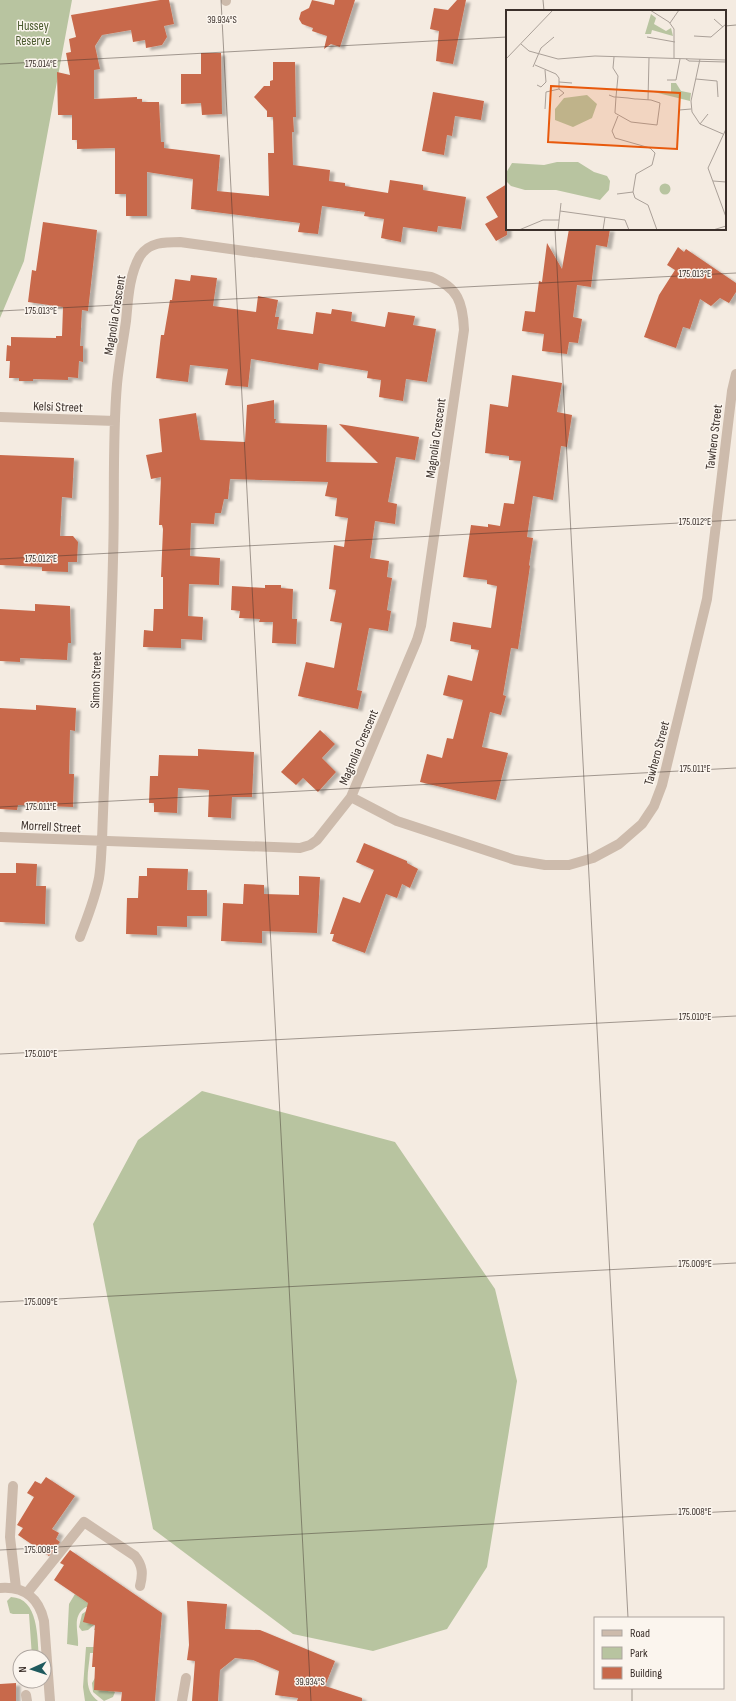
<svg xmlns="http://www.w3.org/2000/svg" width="736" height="1701" font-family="'Sofia Sans Condensed',sans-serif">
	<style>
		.green { fill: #b8c4a0 }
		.building { fill: #c8694b; filter: url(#shadow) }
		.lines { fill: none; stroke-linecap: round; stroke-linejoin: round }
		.minor { stroke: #cdbbac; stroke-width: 10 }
		.ticks { fill: none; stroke: #3b302b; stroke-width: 1; stroke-opacity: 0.45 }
		.labels { text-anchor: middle; stroke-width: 3; stroke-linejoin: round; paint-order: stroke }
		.park-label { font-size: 13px; fill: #4a5a2e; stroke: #fbf5ee }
		.street-label { font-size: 13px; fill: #3b302b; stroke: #fbf5ee }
		.inset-road { fill: none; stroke: #aaa098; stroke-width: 1 }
		.view { fill: #e8590c; fill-opacity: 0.15; stroke: #e8590c; stroke-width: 2 }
		.inset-edge { fill: none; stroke: #3b302b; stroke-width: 2 }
		.ticks-label { font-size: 10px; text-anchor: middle; fill: #3b302b; stroke: #fbf5ee; stroke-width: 3; stroke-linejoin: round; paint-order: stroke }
	</style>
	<defs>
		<filter id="shadow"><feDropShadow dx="4.5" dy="2.5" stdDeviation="1" flood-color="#0004"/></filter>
	</defs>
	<rect width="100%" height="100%" fill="#f4ebe1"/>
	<path class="green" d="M 0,0 L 72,0 L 24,261 L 0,318 Z
		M 202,1091 L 395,1142 L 495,1289 L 517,1381 L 487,1567 L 447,1629 L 373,1651 L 293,1634 L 153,1529 L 93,1224 L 138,1140 Z
		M 75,1594 L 127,1630 L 94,1630 L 95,1627 L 111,1627 L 89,1607 L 86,1607 C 71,1616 79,1632 78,1646 L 67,1644 L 69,1604 Z
		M 11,1597 C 39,1598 37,1638 39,1657 L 32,1657 L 29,1614 L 13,1614 L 10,1613 L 7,1601 Z
		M 88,1610 L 95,1624 L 88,1630 L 82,1631 L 79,1627 L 82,1614 Z
		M 86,1647 L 94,1647 L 93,1653 L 90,1653 C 89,1671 82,1689 98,1701 L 85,1701 L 83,1687 Z
		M 95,1678 L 115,1692 L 113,1697 L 104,1701 L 93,1692 L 92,1683 Z"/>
	<path class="building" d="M 160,0 L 169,0 L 174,24 L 164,26 L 167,37 L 162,45 L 146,48 L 145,40 L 133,42 L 131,30 L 102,35 L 95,46 L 100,69 L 94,70 L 94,99 L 137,97 L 137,99 L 142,99 L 142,102 L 159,102 L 161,142 L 164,142 L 164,148 L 220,155 L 217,191 L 269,196 L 268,153 L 274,153 L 273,117 L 267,117 L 267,111 L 254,97 L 264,86 L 270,86 L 270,81 L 273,80 L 273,62 L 295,62 L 296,117 L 293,117 L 294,132 L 292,132 L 293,165 L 330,170 L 329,181 L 345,183 L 345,186 L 388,193 L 390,180 L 423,185 L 423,190 L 466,197 L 461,229 L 438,226 L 437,232 L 403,227 L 401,242 L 381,238 L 384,219 L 364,216 L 365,212 L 322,206 L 318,234 L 298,232 L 300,223 L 191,209 L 193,179 L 147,172 L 147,216 L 126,216 L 126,194 L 115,194 L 115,148 L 77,149 L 77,140 L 72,140 L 72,115 L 58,115 L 57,72 L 70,75 L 66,53 L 71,52 L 69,39 L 76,37 L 71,15 Z
		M 312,0 L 334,5 L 335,0 L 355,0 L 340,47 L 331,44 L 324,49 L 327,36 L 312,31 L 313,28 L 302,24 L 299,19 L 301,12 L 309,8 Z
		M 457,0 L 466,0 L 453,64 L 436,61 L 439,31 L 430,29 L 434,8 L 448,10 Z
		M 201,53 L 221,53 L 222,114 L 202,115 L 201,103 L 181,104 L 181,74 L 201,74 Z
		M 433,92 L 484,101 L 481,120 L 455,116 L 452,136 L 447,135 L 444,155 L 422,151 Z
		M 507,184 L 507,235 L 496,241 L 485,224 L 498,217 L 486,197 Z
		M 43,222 L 97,230 L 88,311 L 82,310 L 80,346 L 83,346 L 83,362 L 79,361 L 78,378 L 68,377 L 68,380 L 33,379 L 33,381 L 19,381 L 19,378 L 9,378 L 10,361 L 6,361 L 7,345 L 11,346 L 11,337 L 56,338 L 56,336 L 62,336 L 63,307 L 28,302 L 32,270 L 36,271 Z
		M 569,229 L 610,229 L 607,247 L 596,245 L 591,287 L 577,285 L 573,317 L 582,319 L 578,343 L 569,342 L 567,354 L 542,351 L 544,334 L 522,331 L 525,311 L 535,312 L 539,281 L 542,282 L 547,243 L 562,269 Z
		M 678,247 L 684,252 L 686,249 L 736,283 L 736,292 L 729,303 L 720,298 L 711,306 L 700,299 L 690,329 L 683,327 L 676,348 L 644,337 L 659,295 L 675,270 L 667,265 Z
		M 191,275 L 217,278 L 213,306 L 256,312 L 258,296 L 278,300 L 275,317 L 279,317 L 277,329 L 313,334 L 316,312 L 331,314 L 332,309 L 352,312 L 351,321 L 385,327 L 388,312 L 415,316 L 413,325 L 436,329 L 427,382 L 406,379 L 403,401 L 379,397 L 381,380 L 367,378 L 368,371 L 319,363 L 318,370 L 251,359 L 248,387 L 225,385 L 228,369 L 190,365 L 188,382 L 156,378 L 161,335 L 164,335 L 170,300 L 172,300 L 175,279 L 190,281 Z
		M 512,375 L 562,383 L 557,412 L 572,415 L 567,447 L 561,446 L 553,500 L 533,496 L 527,537 L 533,538 L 529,565 L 530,566 L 518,649 L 511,648 L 503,695 L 506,696 L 501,715 L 490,712 L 482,747 L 508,753 L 496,800 L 420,782 L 427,754 L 442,758 L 447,738 L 453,739 L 463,700 L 443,695 L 448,675 L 472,681 L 479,650 L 471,649 L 471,645 L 450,641 L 453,622 L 491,628 L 497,586 L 487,584 L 487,580 L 463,577 L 471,525 L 488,527 L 488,524 L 500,526 L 504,503 L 514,504 L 521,461 L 509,460 L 509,456 L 485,453 L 490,404 L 508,407 Z
		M 274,400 L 274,419 L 276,419 L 275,423 L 327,425 L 326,462 L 378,463 L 339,424 L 419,437 L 415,460 L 396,457 L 388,502 L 397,504 L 395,524 L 375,521 L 370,558 L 389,561 L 387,577 L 392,578 L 387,610 L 391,611 L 388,631 L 369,628 L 357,690 L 362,691 L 358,709 L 298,696 L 306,662 L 334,668 L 342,623 L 330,621 L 336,590 L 329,589 L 334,545 L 344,547 L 348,518 L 335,516 L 337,498 L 325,496 L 328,482 L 230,479 L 228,499 L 224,499 L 221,513 L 215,513 L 214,524 L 191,523 L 190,556 L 220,558 L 219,585 L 189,584 L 188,616 L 203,617 L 202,640 L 181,639 L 181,648 L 143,647 L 144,630 L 153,631 L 154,609 L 163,609 L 163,577 L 161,577 L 163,529 L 162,525 L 159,525 L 161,477 L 151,479 L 146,455 L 162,452 L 159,419 L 196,413 L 200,440 L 245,442 L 247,405 Z
		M 0,455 L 74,458 L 72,498 L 62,497 L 60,536 L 73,536 L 78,542 L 77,562 L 68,562 L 68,572 L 42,571 L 42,567 L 0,565 Z
		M 265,585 L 281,585 L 281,588 L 293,589 L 292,619 L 297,619 L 296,644 L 272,643 L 273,622 L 259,622 L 260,619 L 239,618 L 240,611 L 231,610 L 232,586 L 265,588 Z
		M 35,604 L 70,606 L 71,643 L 68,643 L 67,660 L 20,658 L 20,662 L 0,661 L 0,609 L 35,611 Z
		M 36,705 L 76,708 L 75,731 L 70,730 L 69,774 L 74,774 L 73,807 L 18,805 L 17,810 L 0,809 L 0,708 L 36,710 Z
		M 320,730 L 335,744 L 322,758 L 336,772 L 318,792 L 303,778 L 296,785 L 281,772 Z
		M 198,749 L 254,752 L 252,797 L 232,797 L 231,818 L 208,817 L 209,790 L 178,788 L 177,813 L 154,812 L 154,803 L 149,803 L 150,776 L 158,776 L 159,755 L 198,756 Z
		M 364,843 L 407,861 L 407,863 L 418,869 L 410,888 L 402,884 L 397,898 L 386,894 L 365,953 L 332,941 L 334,934 L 330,934 L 343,897 L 360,903 L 374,870 L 356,862 Z
		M 16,863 L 37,864 L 36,886 L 46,886 L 45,924 L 0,922 L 0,873 L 16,873 Z
		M 147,868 L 188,869 L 187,890 L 207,890 L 207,916 L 187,916 L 187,927 L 157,926 L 157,935 L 126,934 L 127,898 L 138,898 L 139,876 L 147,876 Z
		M 299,876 L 320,877 L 317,933 L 262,931 L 262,943 L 221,941 L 223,903 L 243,904 L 244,884 L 264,885 L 264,894 L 299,895 Z
		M 46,1477 L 75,1496 L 52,1529 L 59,1533 L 56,1539 L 60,1542 L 49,1556 L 18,1535 L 23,1528 L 17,1525 L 34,1497 L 27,1493 L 35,1481 L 41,1484 Z
		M 70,1550 L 162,1613 L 155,1701 L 121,1701 L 122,1692 L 94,1690 L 95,1667 L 92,1667 L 95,1625 L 83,1622 L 88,1603 L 54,1580 L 64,1565 L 60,1563 Z
		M 187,1601 L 227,1604 L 225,1629 L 260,1630 L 335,1661 L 325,1686 L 362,1698 L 362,1701 L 297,1701 L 298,1698 L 275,1695 L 279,1671 L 253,1660 L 235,1658 L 220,1670 L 218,1701 L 192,1701 L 195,1661 L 187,1660 L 189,1645 Z
		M 16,1683 L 16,1701 L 0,1701 L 0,1684 Z"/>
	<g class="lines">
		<path class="minor" d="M 226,1 L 226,0
			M 0,417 L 115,421
			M 351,797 L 397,821 L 515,860 L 545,865 L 569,865 L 593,858 L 619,844 L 642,824 L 654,806 L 662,785 L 707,599 L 732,391 L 736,374
			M 0,837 L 300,848 L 310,845 L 317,840 L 351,797 L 417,640 L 421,626 L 464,330 C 463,303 458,287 431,277 L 180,242 C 165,242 149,242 140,256 C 129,275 128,300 126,321 C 123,342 119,363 117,384 C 112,442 115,501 113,559 C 111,653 105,747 102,841 C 101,854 101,866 99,878 C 95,899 87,918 80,937
			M 13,1486 L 10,1537 L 16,1588
			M 0,1588 C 24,1586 39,1598 44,1621 L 50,1701
			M 27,1593 L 84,1522 L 135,1556 C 143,1566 143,1574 140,1586
			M 26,1695 L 27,1701
			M 182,1701 L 186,1678"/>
	</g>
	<path class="ticks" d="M 221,0 L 311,1701M 543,0 L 544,11M 725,26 L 736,25M 0,64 L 507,37M 555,229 L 628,1618M 0,311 L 736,273M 0,559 L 736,520M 0,807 L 736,768M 0,1054 L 736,1016M 0,1302 L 736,1263M 0,1550 L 736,1511M 632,1688 L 632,1701"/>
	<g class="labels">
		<g class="park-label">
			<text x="33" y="30">Hussey<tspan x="33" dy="15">Reserve</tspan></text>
		</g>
		<g class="street-label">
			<text transform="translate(114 315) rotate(-81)" y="5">Magnolia Crescent</text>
			<text transform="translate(58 406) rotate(2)" y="5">Kelsi Street</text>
			<text transform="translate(713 437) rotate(-83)" y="5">Tawhero Street</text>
			<text transform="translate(435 438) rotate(-82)" y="5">Magnolia Crescent</text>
			<text transform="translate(95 680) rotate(-88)" y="5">Simon Street</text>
			<text transform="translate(358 747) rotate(-67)" y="5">Magnolia Crescent</text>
			<text transform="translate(656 753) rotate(-75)" y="5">Tawhero Street</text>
			<text transform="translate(51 826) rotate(3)" y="5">Morrell Street</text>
		</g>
	</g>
	<g transform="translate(506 10)">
		<rect width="220" height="220" fill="#f4ebe1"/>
		<path d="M 145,4 L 150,8 L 148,14 L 160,21 L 165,18 L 167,26 L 146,20 L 145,24 L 139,24 ZM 165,73 L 170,73 L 175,81 L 185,83 L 184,91 L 144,81 L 165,82 ZM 81,85 L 91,94 L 86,108 L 67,117 L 49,110 L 49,99 L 58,88 ZM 51,152 L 72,152 L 88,162 L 101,166 L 104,171 L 103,180 L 94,190 L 50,180 L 19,180 L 5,176 L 0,171 L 0,163 L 6,153 L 38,155 ZM153.5 179a5.5 5.5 0 1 1 11 0a5.5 5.5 0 1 1-11 0Z" fill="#b8c4a0"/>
		<path class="inset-road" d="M 144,0 L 163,12 L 168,19 L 168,48M 208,9 L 217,17M 164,13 L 173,0M 188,26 L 205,27 L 220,14M 141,27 L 169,32M 15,34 L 23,41 L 52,49 L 89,46 L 220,50M 0,49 L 47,0M 180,49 L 183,51 L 220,52M 194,49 L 185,91 L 186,102 L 194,114 L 217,124M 29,55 L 50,64 L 53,68 L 53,79 L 40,82 L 39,99M 27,57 L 35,38 L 48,27M 190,69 L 211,71 L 212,87M 161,70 L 170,70 L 174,49M 53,72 L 66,73M 31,75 L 35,77 L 40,72 L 39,60M 53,79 L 58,83 L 53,87M 103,85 L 108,87 L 110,87 L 122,88 L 129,89 L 131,89 L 145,90 L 154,93 L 151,115 L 125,112 L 109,103 L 109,102 L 110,87 L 112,66 L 107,58 L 108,47M 142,90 L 143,48M 173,100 L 185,99M 112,106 L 106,121 L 109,128 L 144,138 L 149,143 L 146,155 L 130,164 L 127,182 L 129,188 L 142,195 L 151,220M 194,114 L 202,104M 220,119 L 202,158 L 220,207M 207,171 L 220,172M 111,184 L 127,182M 54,201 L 119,210 L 123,220M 13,220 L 37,210 L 53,210M 52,220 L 55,193M 97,220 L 99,207M 207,220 L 220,216"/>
		<path class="view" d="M 45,76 L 174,83 L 171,139 L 42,132 Z"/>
		<rect width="220" height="220" class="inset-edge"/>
	</g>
	<g class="ticks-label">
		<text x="222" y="23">39.934°S</text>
		<text x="41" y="67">175.014°E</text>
		<text x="695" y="277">175.013°E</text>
		<text x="41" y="314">175.013°E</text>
		<text x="695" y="525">175.012°E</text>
		<text x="41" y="562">175.012°E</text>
		<text x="695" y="772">175.011°E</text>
		<text x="41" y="810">175.011°E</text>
		<text x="695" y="1020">175.010°E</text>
		<text x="41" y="1057">175.010°E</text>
		<text x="695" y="1267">175.009°E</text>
		<text x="41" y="1305">175.009°E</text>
		<text x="695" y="1515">175.008°E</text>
		<text x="41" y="1553">175.008°E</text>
		<text x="310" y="1685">39.934°S</text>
	</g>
	<rect x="594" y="1617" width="130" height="72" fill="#fbf5ee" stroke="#aea6a0"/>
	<rect x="602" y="1630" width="20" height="6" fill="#cdbbac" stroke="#aea6a0"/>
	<text x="630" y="1637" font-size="12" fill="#3b302b">Road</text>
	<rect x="602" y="1647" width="20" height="12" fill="#b8c4a0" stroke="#aea6a0"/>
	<text x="630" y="1657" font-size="12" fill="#3b302b">Park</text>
	<rect x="602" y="1667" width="20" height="12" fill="#c8694b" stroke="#aea6a0"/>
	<text x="630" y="1677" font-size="12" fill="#3b302b">Building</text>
	<g transform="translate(32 1669) rotate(267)"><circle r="19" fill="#fbf5ee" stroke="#aea6a0"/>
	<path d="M0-3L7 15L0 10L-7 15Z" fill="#1f5a5e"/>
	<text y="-6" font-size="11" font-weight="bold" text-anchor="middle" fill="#3b302b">N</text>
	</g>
</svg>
